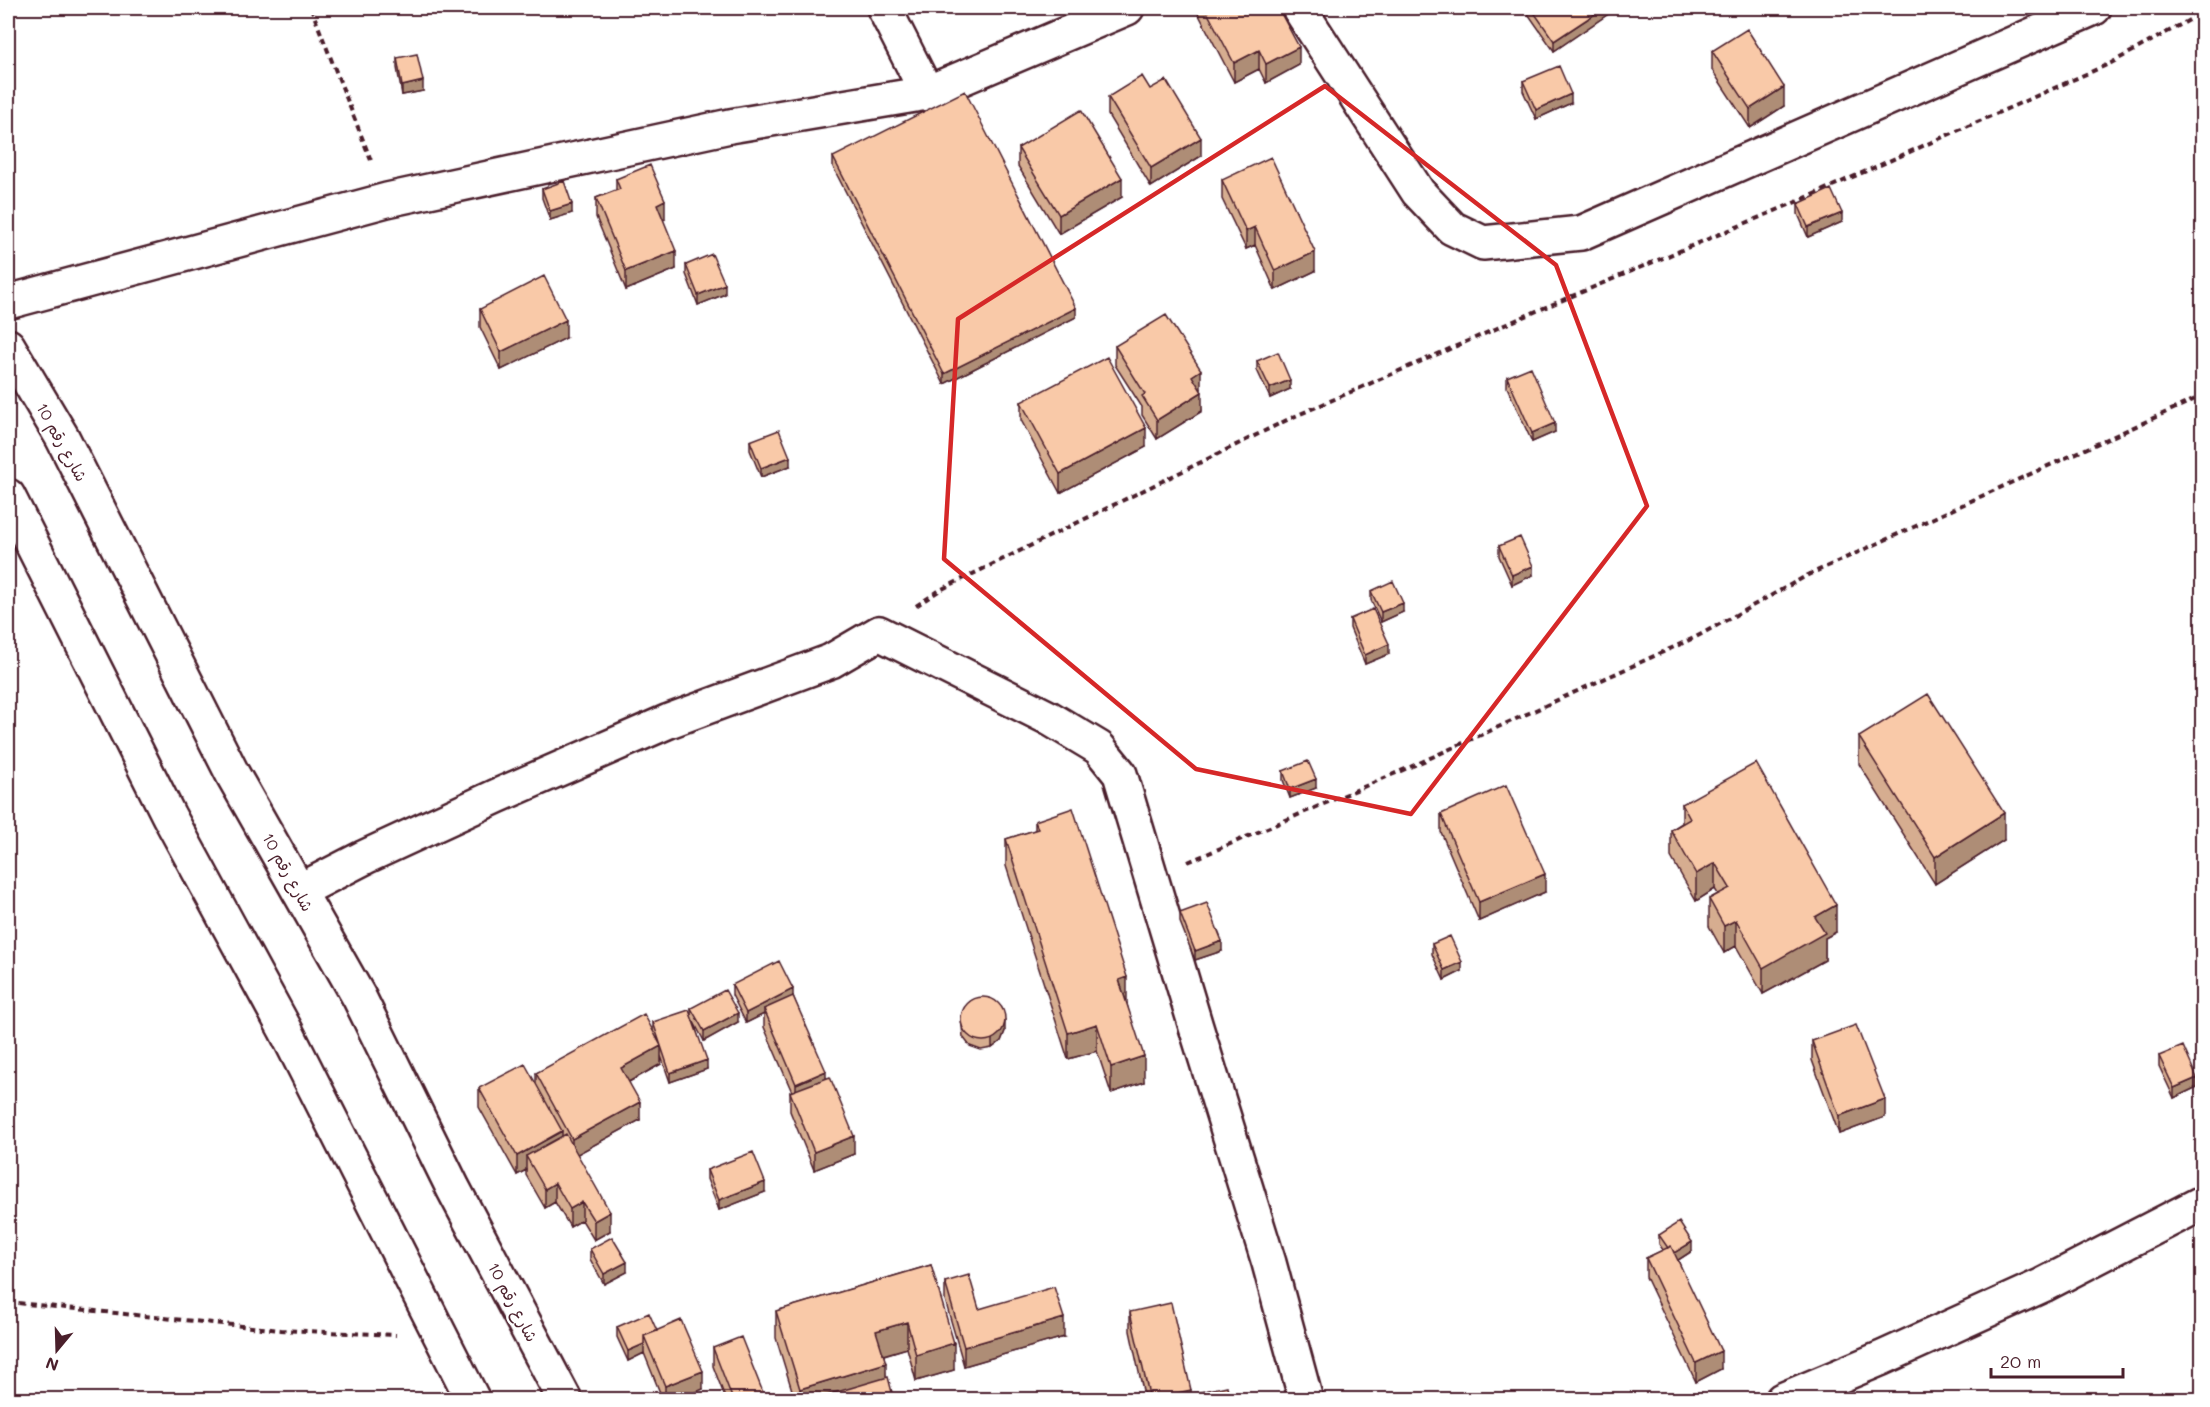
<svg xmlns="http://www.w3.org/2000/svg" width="2210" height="1407" font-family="Mali,'Playpen Sans Arabic',sans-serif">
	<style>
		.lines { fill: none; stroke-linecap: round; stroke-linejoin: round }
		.minor-casing { stroke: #4a1f2b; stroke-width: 38 }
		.major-casing { stroke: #4a1f2b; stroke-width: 38 }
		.path { stroke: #4a1f2b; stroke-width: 4; stroke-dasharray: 6 4.5; stroke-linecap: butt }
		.minor { stroke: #fff; stroke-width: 33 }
		.major { stroke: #fff; stroke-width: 33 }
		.wall { fill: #d6ad90; stroke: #4a1f2b; stroke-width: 1.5 }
		.shaded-wall { fill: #ae8d76; stroke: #4a1f2b; stroke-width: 1.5 }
		.building { fill: #f9c9a8; stroke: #4a1f2b; stroke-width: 1.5 }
		.marked { fill: none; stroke: #d62828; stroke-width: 4.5; stroke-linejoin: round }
		.labels { text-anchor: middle; stroke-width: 4.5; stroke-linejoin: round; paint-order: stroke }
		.street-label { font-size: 16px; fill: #4a1f2b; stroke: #fff }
	</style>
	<rect width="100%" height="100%" fill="#fff"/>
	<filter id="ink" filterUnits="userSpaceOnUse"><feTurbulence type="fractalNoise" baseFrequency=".0167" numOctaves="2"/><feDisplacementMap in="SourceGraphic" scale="12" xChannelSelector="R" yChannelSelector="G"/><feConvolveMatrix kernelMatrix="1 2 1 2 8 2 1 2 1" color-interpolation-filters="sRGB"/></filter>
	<g filter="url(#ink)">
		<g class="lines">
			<defs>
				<path id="minor" d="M 884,8 L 927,93
					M 1299,8 L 1418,192 L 1452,228 L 1483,243 L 1581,233 L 2094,8
					M 8,302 L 387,200 L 730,126 L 927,93 L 1127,8
					M 299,891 L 365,857 L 497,796 L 669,721 L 831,661 L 879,633 L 1049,718 L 1099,748 L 1120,774 L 1196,1027 L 1269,1263 L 1306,1400
					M 1782,1400 L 1882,1358 L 2043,1285 L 2202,1203"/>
				<path id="major" d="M 8,346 L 62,437 L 233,775 L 359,997 L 453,1188 L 565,1400
					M 8,496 L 169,816 L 285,1029 L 473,1400"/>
			</defs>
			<use href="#minor" class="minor-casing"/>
			<use href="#major" class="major-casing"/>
			<path class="path" d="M 311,8 L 372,163
				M 916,606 L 940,590 L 1291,418 L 1539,310 L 1796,202 L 2111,63 L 2202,13
				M 1188,862 L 1417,764 L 1696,637 L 1808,575 L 2202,396
				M 8,1302 L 281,1330 L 396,1335"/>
			<use href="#minor" class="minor"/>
			<use href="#major" class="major"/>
		</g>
		<path class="wall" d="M 1198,8 L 1278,8 L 1299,65 L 1266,83 L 1259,69 L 1234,82 L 1198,13 Z
			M 1524,8 L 1617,8 L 1554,51 Z
			M 1712,51 L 1784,106 L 1750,128 L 1712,70 Z
			M 397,58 L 423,91 L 402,95 L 397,68 Z
			M 1523,81 L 1571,103 L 1536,119 L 1523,91 Z
			M 1150,89 L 1201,156 L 1151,187 L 1108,115 L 1108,97 Z
			M 1018,148 L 1122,197 L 1059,234 L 1018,166 Z
			M 833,157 L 1076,317 L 944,384 L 833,167 Z
			M 616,179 L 665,219 L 663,220 L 676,269 L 626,290 L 596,217 L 596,198 L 616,190 Z
			M 1222,180 L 1315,271 L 1275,290 L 1255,245 L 1246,249 L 1222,199 Z
			M 542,189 L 572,213 L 550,220 L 542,198 Z
			M 1798,204 L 1842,222 L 1808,237 L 1798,214 Z
			M 686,265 L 725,294 L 698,305 L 686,274 Z
			M 480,309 L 566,338 L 501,370 L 480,327 Z
			M 1115,346 L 1201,389 L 1200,390 L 1202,411 L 1157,439 L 1142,415 L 1142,407 L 1115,365 Z
			M 1257,361 L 1290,389 L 1270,398 L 1257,370 Z
			M 1507,377 L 1555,432 L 1532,442 L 1507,387 Z
			M 1021,402 L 1146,447 L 1060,493 L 1021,420 Z
			M 750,441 L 790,466 L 761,477 L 750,450 Z
			M 1499,546 L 1533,575 L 1512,585 L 1499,556 Z
			M 1371,591 L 1403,612 L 1381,622 L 1371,600 Z
			M 1350,619 L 1389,654 L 1365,664 L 1350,628 Z
			M 1859,737 L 2004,840 L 1935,884 L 1859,764 Z
			M 1283,771 L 1316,788 L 1290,798 L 1283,780 Z
			M 1682,804 L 1836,932 L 1825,938 L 1825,960 L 1763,994 L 1736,946 L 1724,953 L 1709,926 L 1709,899 L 1718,894 L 1715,889 L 1696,901 L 1671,857 L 1671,830 L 1682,823 Z
			M 1441,814 L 1545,892 L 1479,921 L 1441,832 Z
			M 1035,821 L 1127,1004 L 1144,1082 L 1111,1093 L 1097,1051 L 1068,1059 L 1006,866 L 1006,839 L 1035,830 Z
			M 1180,913 L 1222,951 L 1195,960 L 1180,922 Z
			M 1432,944 L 1462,971 L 1444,980 L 1432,954 Z
			M 732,985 L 793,996 L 826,1078 L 854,1154 L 814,1170 L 790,1111 L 790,1092 L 792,1092 L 764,1027 L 764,1014 L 746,1023 L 732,995 Z
			M 691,1008 L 738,1022 L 704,1041 L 694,1022 L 707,1069 L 670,1082 L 661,1056 L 661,1064 L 629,1082 L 640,1120 L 577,1154 L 610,1231 L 594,1240 L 582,1220 L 570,1227 L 555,1202 L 545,1208 L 526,1175 L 526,1170 L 517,1175 L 479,1107 L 479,1088 L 536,1083 L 536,1073 L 653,1031 L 653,1022 L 691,1015 Z
			M 961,1016 L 1005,1031 L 1001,1041 L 992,1048 L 981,1050 L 970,1046 L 963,1037 Z
			M 1812,1041 L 1885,1117 L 1839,1134 L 1812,1060 Z
			M 2159,1056 L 2197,1087 L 2174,1098 L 2159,1066 Z
			M 707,1170 L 765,1192 L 719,1210 L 707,1179 Z
			M 1659,1235 L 1692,1251 L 1678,1260 L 1721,1369 L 1696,1382 L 1646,1277 L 1646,1258 L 1663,1250 L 1659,1244 Z
			M 590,1249 L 627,1272 L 604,1284 L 590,1259 Z
			M 931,1265 L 954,1370 L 916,1381 L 907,1348 L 884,1355 L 886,1377 L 894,1400 L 795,1400 L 776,1338 L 776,1311 Z
			M 945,1282 L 979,1309 L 1064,1337 L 964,1366 L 945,1300 Z
			M 1130,1312 L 1191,1394 L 1230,1400 L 1145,1400 L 1130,1331 Z
			M 617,1327 L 657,1331 L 703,1389 L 678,1400 L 663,1400 L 644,1353 L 628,1361 L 617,1337 Z
			M 713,1348 L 766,1400 L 726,1400 L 713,1366 Z"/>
		<path class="shaded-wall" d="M 1604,8 L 1617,8 L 1554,51 L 1554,41 Z
			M 1299,47 L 1299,65 L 1266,83 L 1266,64 Z
			M 1259,50 L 1259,69 L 1234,82 L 1234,63 Z
			M 423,81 L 423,91 L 402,95 L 402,86 Z
			M 1784,87 L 1784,106 L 1750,128 L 1750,109 Z
			M 1571,94 L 1571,103 L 1536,119 L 1536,110 Z
			M 1201,138 L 1201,156 L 1151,187 L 1151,168 Z
			M 1122,178 L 1122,197 L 1059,234 L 1059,215 Z
			M 665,200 L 665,219 L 657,222 L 657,204 Z
			M 572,204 L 572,213 L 550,220 L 550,211 Z
			M 1842,213 L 1842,222 L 1808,237 L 1808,227 Z
			M 1255,227 L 1255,245 L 1246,249 L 1246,231 Z
			M 676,251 L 676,269 L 626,290 L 626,271 Z
			M 1315,252 L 1315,271 L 1275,290 L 1275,271 Z
			M 725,284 L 725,294 L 698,305 L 698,295 Z
			M 1076,308 L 1076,317 L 944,384 L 944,374 Z
			M 566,320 L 566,338 L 501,370 L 501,352 Z
			M 1201,370 L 1201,389 L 1192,395 L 1192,376 Z
			M 1290,380 L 1290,389 L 1270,398 L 1270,388 Z
			M 1202,392 L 1202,411 L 1157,439 L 1157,420 Z
			M 1555,423 L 1555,432 L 1532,442 L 1532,433 Z
			M 1146,428 L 1146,447 L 1060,493 L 1060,474 Z
			M 790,457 L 790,466 L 761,477 L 761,468 Z
			M 1533,566 L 1533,575 L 1512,585 L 1512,575 Z
			M 1403,603 L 1403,612 L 1381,622 L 1381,612 Z
			M 1389,644 L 1389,654 L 1365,664 L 1365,655 Z
			M 1316,779 L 1316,788 L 1290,798 L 1290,789 Z
			M 2004,813 L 2004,840 L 1935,884 L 1935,857 Z
			M 1715,863 L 1715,889 L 1696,901 L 1696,874 Z
			M 1545,874 L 1545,892 L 1479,921 L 1479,902 Z
			M 1836,905 L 1836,932 L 1825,938 L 1825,960 L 1763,994 L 1763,968 L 1815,917 Z
			M 1736,920 L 1736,946 L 1724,953 L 1724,926 Z
			M 1222,941 L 1222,951 L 1195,960 L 1195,951 Z
			M 1462,962 L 1462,971 L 1444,980 L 1444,970 Z
			M 1127,977 L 1127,1004 L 1119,980 Z
			M 793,989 L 793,999 L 764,1009 L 764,1014 L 746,1023 L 746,1013 Z
			M 738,1013 L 738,1022 L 704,1041 L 704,1031 Z
			M 1005,1021 L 1005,1031 L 1001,1041 L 992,1048 L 992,1039 Z
			M 1097,1024 L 1097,1051 L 1068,1059 L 1068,1033 Z
			M 661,1046 L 661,1064 L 621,1086 L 621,1068 Z
			M 1144,1056 L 1144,1082 L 1111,1093 L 1111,1067 Z
			M 707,1060 L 707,1069 L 670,1082 L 670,1073 Z
			M 826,1071 L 826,1089 L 796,1102 L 796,1084 Z
			M 2197,1078 L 2197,1087 L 2174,1098 L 2174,1088 Z
			M 1885,1099 L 1885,1117 L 1839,1134 L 1839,1116 Z
			M 640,1102 L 640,1120 L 572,1157 L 572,1139 Z
			M 562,1131 L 562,1149 L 526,1156 L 526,1170 L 517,1175 L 517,1156 Z
			M 854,1136 L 854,1154 L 814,1170 L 814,1152 Z
			M 765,1182 L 765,1192 L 719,1210 L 719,1200 Z
			M 555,1183 L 555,1202 L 545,1208 L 545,1189 Z
			M 582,1202 L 582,1220 L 570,1227 L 570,1209 Z
			M 610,1212 L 610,1231 L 594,1240 L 594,1221 Z
			M 1692,1242 L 1692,1251 L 1672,1264 L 1672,1254 Z
			M 627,1262 L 627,1272 L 604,1284 L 604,1274 Z
			M 1064,1318 L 1064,1337 L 964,1366 L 964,1347 Z
			M 907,1322 L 907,1348 L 876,1357 L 876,1331 Z
			M 954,1343 L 954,1370 L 916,1381 L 916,1355 Z
			M 644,1344 L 644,1353 L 628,1361 L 628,1351 Z
			M 1721,1351 L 1721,1369 L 1696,1382 L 1696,1363 Z
			M 886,1363 L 886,1390 L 855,1400 L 800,1400 L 800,1389 Z
			M 703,1371 L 703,1389 L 678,1400 L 665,1400 L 665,1386 Z
			M 1191,1390 L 1191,1400 L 1150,1400 L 1150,1399 Z"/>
		<path class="building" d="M 1205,8 L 1278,8 L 1299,47 L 1266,64 L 1259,50 L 1234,63 Z
			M 1531,8 L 1604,8 L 1554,41 Z
			M 1747,29 L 1784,87 L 1750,109 L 1712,51 Z
			M 417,54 L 423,81 L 402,86 L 397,58 Z
			M 1559,66 L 1571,94 L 1536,110 L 1523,81 Z
			M 1142,76 L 1150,89 L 1166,80 L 1201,138 L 1151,168 L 1108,97 Z
			M 965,91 L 1076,308 L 944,374 L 833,157 Z
			M 1081,110 L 1122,178 L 1059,215 L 1018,148 Z
			M 1271,157 L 1315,252 L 1275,271 L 1255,227 L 1246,231 L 1222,180 Z
			M 650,165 L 665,200 L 657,204 L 676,251 L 626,271 L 596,198 L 620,189 L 616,179 Z
			M 564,181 L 572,204 L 550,211 L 542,189 Z
			M 1831,189 L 1842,213 L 1808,227 L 1798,204 Z
			M 712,254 L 725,284 L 698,295 L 686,265 Z
			M 544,276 L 566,320 L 501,352 L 480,309 Z
			M 1166,315 L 1201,370 L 1192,376 L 1202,392 L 1157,420 L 1142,396 L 1145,394 L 1115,346 Z
			M 1278,352 L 1290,380 L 1270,388 L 1257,361 Z
			M 1107,357 L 1146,428 L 1060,474 L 1021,402 Z
			M 1531,367 L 1555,423 L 1532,433 L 1507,377 Z
			M 779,430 L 790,457 L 761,468 L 750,441 Z
			M 1520,537 L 1533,566 L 1512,575 L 1499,546 Z
			M 1393,581 L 1403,603 L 1381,612 L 1371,591 Z
			M 1373,609 L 1389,644 L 1365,655 L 1350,619 Z
			M 1928,694 L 2004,813 L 1935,857 L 1859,737 Z
			M 1308,761 L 1316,779 L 1290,789 L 1283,771 Z
			M 1756,763 L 1836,905 L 1815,917 L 1825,933 L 1763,968 L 1736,920 L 1724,926 L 1709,899 L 1730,888 L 1715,863 L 1696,874 L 1671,830 L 1690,819 L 1682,804 Z
			M 1506,785 L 1545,874 L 1479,902 L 1441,814 Z
			M 1073,808 L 1127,977 L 1119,980 L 1144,1056 L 1111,1067 L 1097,1024 L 1068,1033 L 1006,839 L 1038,829 L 1035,821 Z
			M 1207,903 L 1222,941 L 1195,951 L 1180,913 Z
			M 1450,936 L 1462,962 L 1444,970 L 1432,944 Z
			M 779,961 L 793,989 L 746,1013 L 732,985 Z
			M 725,990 L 738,1013 L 704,1031 L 691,1008 Z
			M 793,996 L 826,1071 L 796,1084 L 764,1009 Z
			M961 1019a22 22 0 1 1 44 0a22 22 0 1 1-44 0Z
			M 689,1010 L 707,1060 L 670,1073 L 653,1022 Z
			M 644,1014 L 661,1046 L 621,1068 L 640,1102 L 572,1139 L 536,1073 Z
			M 1856,1025 L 1885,1099 L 1839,1116 L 1812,1041 Z
			M 2183,1046 L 2197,1078 L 2174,1088 L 2159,1056 Z
			M 525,1064 L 562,1131 L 517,1156 L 479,1088 Z
			M 830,1077 L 854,1136 L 814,1152 L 790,1092 Z
			M 566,1134 L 610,1212 L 594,1221 L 582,1202 L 570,1209 L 555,1183 L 545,1189 L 526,1156 Z
			M 753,1152 L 765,1182 L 719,1200 L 707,1170 Z
			M 1679,1222 L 1692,1242 L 1674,1253 L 1671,1246 L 1668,1248 L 1659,1235 Z
			M 612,1237 L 627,1262 L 604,1274 L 590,1249 Z
			M 1671,1246 L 1721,1351 L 1696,1363 L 1646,1258 Z
			M 931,1265 L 954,1343 L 916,1355 L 907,1322 L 876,1331 L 886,1363 L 800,1389 L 776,1311 Z
			M 969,1275 L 979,1309 L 1054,1287 L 1064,1318 L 964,1347 L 945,1282 Z
			M 1171,1303 L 1191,1390 L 1150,1399 L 1130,1312 Z
			M 649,1313 L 657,1331 L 644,1336 L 644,1344 L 628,1351 L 617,1327 Z
			M 681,1320 L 703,1371 L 665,1386 L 644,1336 Z
			M 741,1337 L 766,1400 L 733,1400 L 713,1348 Z
			M 888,1377 L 894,1400 L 810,1400 Z
			M 1227,1386 L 1230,1400 L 1165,1400 Z"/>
	</g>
	<path class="marked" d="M 1325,86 L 1556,265 L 1647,506 L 1411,814 L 1196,769 L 944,559 L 958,319 Z"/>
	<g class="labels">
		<g class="street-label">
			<text transform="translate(62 442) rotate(61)" y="6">شارع رقم 10</text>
			<text transform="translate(288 872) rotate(61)" y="6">شارع رقم 10</text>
			<text transform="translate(513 1302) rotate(62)" y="6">شارع رقم 10</text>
		</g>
	</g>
	<rect width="2210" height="1407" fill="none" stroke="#fff" stroke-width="30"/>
	<rect x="15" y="15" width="2180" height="1377" fill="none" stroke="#4a1f2b" stroke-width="2" filter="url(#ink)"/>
	<g transform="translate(57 1350) rotate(199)" stroke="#ffffff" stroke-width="4.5" paint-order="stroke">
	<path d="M0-4.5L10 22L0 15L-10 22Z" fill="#4a1f2b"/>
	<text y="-9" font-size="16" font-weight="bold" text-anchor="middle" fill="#4a1f2b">N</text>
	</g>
	<path d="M1991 1368v9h132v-9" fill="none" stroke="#4a1f2b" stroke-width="3"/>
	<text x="2000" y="1368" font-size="18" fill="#4a1f2b" stroke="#ffffff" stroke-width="4.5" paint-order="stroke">20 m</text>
</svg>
